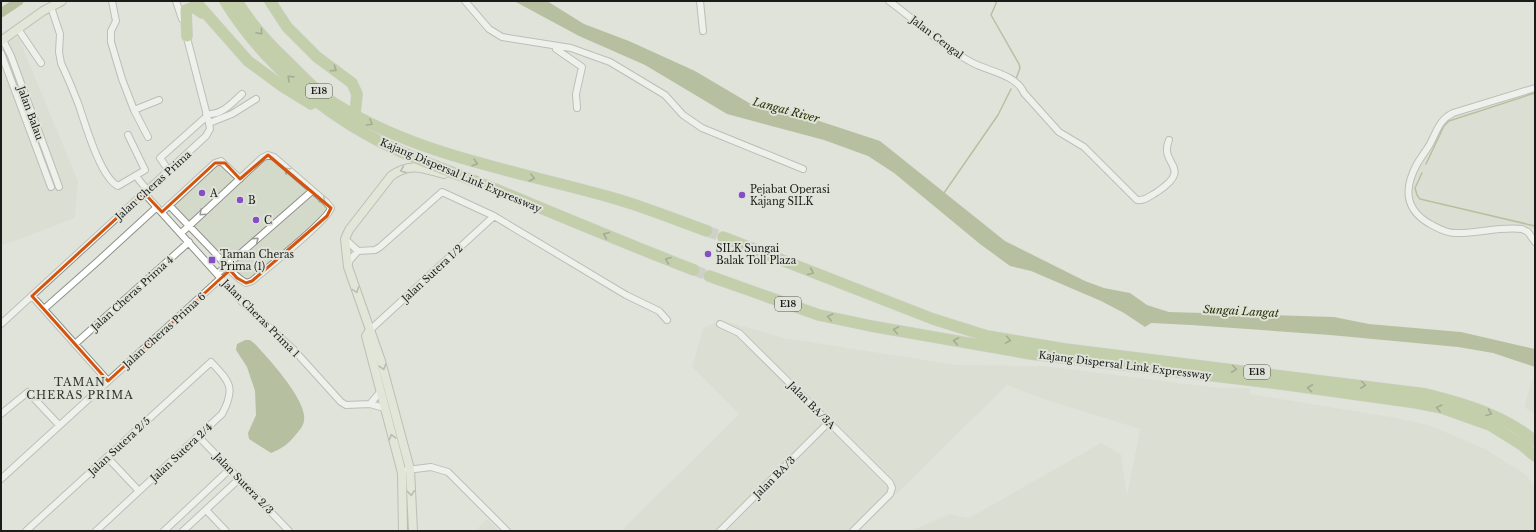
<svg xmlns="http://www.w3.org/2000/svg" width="1536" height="532" font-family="'Libre Baskerville',serif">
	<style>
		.built { fill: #d4dac9 }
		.water { fill: #84965b }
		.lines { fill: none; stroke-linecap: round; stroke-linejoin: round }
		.stream { stroke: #84965b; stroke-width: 1.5 }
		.river { stroke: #84965b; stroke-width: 9 }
		.highway-tunnel { stroke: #b9bbb3; stroke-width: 11; stroke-dasharray: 11 5.5; stroke-linecap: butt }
		.street-casing { stroke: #8f928a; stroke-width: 8 }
		.secondary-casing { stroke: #8f928a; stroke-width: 10 }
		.highway-casing { stroke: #bfbfbf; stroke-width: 12 }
		.street { stroke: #fff; stroke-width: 6 }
		.secondary { stroke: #e2e9d4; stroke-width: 8 }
		.highway { stroke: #a0b570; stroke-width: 11 }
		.oneway { stroke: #5e6844 }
		.oneway2 { stroke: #989998 }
		.oneway3 { stroke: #888d80 }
		.marked { fill: none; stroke: #d4530d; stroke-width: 3; stroke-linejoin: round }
		.poi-dot { fill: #864ec5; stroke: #e0e3da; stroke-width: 1.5 }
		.labels { text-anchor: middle; stroke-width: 4; stroke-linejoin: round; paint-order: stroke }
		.shield { fill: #e0e3da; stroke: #565853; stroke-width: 1 }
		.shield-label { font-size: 9px; font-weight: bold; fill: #1b1c19 }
		.street-label { font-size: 10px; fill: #1b1c19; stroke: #e0e3da }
		.poi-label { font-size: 10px; fill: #1b1c19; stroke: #e0e3da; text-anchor: start }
		.water-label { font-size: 11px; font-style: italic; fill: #253001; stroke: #e0e3da }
		.neighbourhood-label { font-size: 11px; letter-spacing: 1px; fill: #32352e; stroke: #e0e3da }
	</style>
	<rect width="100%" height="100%" fill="#e0e3da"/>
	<path class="built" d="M 18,36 L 78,181 L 75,218 L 1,246 L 1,47 Z
		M 1535,90 L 1535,229 L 1520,226 L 1447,230 L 1423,217 L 1417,211 L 1413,202 L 1412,184 L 1422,161 L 1430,152 L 1443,124 L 1451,117 Z
		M 270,157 L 328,208 L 325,214 L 251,279 L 246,281 L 238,277 L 172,205 L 219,163 L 239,181 L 263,159 Z
		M 721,320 L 784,338 L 958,365 L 1045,366 L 1219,388 L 1249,388 L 1250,394 L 1392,417 L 1429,425 L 1485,449 L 1525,474 L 1535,486 L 1535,531 L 911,531 L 949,514 L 969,518 L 1101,443 L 1121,454 L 1127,495 L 1140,429 L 1037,397 L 1007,385 L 859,531 L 621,531 L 739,414 L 692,367 L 703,328 Z
		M 1532,379 L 1535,380 L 1535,414 L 1524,407 Z
		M 487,519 L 499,531 L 475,531 Z"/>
	<path class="water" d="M 514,1 L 547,1 L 584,24 L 629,41 L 695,71 L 756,107 L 789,111 L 880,141 L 1005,241 L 1085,281 L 1104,288 L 1130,293 L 1147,305 L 1169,312 L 1334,317 L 1369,324 L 1461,332 L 1535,349 L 1535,367 L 1493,353 L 1458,347 L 1330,335 L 1191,325 L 1151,323 L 1145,327 L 1124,313 L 1101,301 L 1031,271 L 1010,266 L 980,244 L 894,173 L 868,156 L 824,140 L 727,114 L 645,65 L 579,36 Z
		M 245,340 L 250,340 L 255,344 C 268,358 308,401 304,421 C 303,427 298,432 294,437 C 287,445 281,449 271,453 L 249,439 L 248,433 L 256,415 L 255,391 L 247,367 L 236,350 L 237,344 Z"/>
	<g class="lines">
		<path class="stream" d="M 997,1 L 991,15 L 1019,64 L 1020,68 L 1016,79
			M 1426,164 L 1444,126 L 1449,121 L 1535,93
			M 1422,173 L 1415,188 L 1417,195 L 1420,199 L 1535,226
			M 944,193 L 998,115 L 1011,89"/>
		<path class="river" d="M 1,13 L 19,1"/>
		<path class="highway-tunnel" d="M 707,231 L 723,237
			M 694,270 L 709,276"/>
		<defs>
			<path id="street" d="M 112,1 L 116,21 L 111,31 L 111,42 L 122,79 L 134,110 L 148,137
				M 176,1 L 182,19
				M 465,1 L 489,29 L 502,37 L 571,48 L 610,62 L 665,95 L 683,115 L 702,128 L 803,169
				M 700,1 L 703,31
				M 889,1 C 917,21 942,47 973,63 C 988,71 1017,75 1024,93 L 1059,132 L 1084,147 L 1137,200 C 1145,201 1150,196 1157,192 C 1195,167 1158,165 1169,140
				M 51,7 L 60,34 L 59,52 L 61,63 C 67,76 73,90 78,103 C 85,123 100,177 118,186 L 145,170 L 128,135
				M 18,29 L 41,63
				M 3,40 L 11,56 L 59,187
				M 556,49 L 582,67 L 576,94 L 577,108
				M 1,53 L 51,187
				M 1535,88 L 1453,113 C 1439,120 1437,131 1430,144 C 1426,151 1421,157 1417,164 C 1404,188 1404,209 1430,224 C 1438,228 1445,233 1455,233 C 1477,234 1500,226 1522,229 L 1528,232 L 1535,242
				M 134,110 L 159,100
				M 206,114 C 221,116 231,104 242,94
				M 209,123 L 232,114 L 256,99
				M 169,171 L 160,158 L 206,117
				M 136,176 L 147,190
				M 144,193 L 244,304 L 293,349 L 341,402 L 346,405 L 370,404 L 384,408
				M 169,205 C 184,221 200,237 215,253 C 224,263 233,276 246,283 L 252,281 C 265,270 328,220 331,208 L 326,202 L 274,157 L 268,155 L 262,158 L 189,226 L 181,233
				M 162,212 L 215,163 L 221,161 L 240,179
				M 345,239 L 358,251
				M 348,265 L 350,260 L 358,251 L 375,250 L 380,247 L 442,192 L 494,216 L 626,295 L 659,311 L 667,320
				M 217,274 L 312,191
				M 32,296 L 108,381
				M 44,309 L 97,262 L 157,207
				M 1,324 L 206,136 L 210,129 L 209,123 L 186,34
				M 720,324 L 739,333 L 890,483 L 892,488 L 890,494 L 853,531
				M 370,330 L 494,216
				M 75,344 L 189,242
				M 370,404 L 380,392
				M 1,414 L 28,392 L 59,425
				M 198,436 L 289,531
				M 107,457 L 139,491
				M 407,470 L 431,467 L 448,472 L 507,531
				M 1,479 L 221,278
				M 206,510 L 226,531
				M 26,531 L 211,362 C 230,382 236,388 222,414 L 96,531
				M 164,531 L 230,469
				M 183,531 L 239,479
				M 720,531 L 829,422"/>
			<path id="secondary" d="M 1,41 L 43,11 L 62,1
				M 370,330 L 366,336 L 402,473 L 403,531
				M 413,531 L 410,469 L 381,361 L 348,267 L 345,239 L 349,230 L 391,176 C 410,162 422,168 444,174"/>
			<path id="highway" d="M 195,1 L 248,61 L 282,86 L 311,104
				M 225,1 C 264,64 324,115 391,147 C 426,164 464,176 500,191 C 565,218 629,245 694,270
				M 237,1 C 250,23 268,43 287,61 C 303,77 318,93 337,105 C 421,157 519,171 613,198 C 645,207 676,220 707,231
				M 270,1 L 287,27 L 317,57 L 352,83 L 357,94 L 355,114
				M 187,36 L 186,10 L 194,7 L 202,13
				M 723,237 L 933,319 L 987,336 L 1065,349 L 1426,394 C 1466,404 1503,415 1535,441
				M 709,276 L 819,315 L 871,326 L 1031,354 L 1281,384 L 1417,403 L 1442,408 L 1490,425 L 1522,445 L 1535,456"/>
		</defs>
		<use href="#street" class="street-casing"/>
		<use href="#secondary" class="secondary-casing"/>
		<use href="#highway" class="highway-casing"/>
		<use href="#street" class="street"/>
		<use href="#secondary" class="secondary"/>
		<use href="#highway" class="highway"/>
	</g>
	<defs><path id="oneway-chevron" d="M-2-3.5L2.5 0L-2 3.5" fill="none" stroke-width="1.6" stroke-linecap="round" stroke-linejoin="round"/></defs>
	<g class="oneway">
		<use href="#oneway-chevron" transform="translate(260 32) rotate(49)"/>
		<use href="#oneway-chevron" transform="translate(334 69) rotate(34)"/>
		<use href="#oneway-chevron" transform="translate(290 78) rotate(-136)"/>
		<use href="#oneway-chevron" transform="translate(370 123) rotate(30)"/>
		<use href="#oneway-chevron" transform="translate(475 163) rotate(16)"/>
		<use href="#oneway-chevron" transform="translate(532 178) rotate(14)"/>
		<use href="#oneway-chevron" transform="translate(606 235) rotate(-157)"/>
		<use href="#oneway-chevron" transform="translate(668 260) rotate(-159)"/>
		<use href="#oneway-chevron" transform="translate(811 272) rotate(22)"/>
		<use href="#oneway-chevron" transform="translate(830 317) rotate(-168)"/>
		<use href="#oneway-chevron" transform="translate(896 330) rotate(-170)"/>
		<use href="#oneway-chevron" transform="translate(1008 340) rotate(10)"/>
		<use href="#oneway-chevron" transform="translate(956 341) rotate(-170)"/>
		<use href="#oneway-chevron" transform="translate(1234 369) rotate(7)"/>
		<use href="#oneway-chevron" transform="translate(1363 385) rotate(7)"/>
		<use href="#oneway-chevron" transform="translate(1310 388) rotate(-173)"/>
		<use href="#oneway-chevron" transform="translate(1439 408) rotate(-166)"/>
		<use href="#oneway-chevron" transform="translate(1489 413) rotate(22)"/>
	</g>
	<g class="oneway2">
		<use href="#oneway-chevron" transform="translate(287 170) rotate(-137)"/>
		<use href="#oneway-chevron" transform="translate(323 200) rotate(39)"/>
		<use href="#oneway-chevron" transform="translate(202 213) rotate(137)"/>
		<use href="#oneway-chevron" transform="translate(256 240) rotate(-41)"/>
	</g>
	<g class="oneway3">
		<use href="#oneway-chevron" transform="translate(403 170) rotate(158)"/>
		<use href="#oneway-chevron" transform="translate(356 290) rotate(70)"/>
		<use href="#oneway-chevron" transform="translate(383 367) rotate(74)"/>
		<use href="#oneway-chevron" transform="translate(392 437) rotate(-105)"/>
		<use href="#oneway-chevron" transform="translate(411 493) rotate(86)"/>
	</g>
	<path d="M0 0H1536V532H0ZM 268,155 L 331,208 L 327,216 L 252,281 L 246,283 L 237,278 L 230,270 L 108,381 L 32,296 L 144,193 L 162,212 L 215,163 L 225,163 L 240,179 Z" fill="#e0e3da" fill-opacity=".55" fill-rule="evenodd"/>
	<path class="marked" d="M 268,155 L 331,208 L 327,216 L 252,281 L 246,283 L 237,278 L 230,270 L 108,381 L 32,296 L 144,193 L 162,212 L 215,163 L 225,163 L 240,179 Z"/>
	<g class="poi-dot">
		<circle cx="202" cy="193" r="4"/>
		<circle cx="742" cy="195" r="4"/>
		<circle cx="240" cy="200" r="4"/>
		<circle cx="256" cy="220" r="4"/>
		<circle cx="708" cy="254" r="4"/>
		<rect x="208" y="256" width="8" height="8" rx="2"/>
	</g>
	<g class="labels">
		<g class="shield">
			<rect x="306" y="84" width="26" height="14" rx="3"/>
			<rect x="775" y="297" width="26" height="14" rx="3"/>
			<rect x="1244" y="365" width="26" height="14" rx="3"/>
		</g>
		<g class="shield-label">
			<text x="319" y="94">E18</text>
			<text x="788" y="307">E18</text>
			<text x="1257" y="375">E18</text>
		</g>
		<g class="street-label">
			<text transform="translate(937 37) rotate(37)" y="4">Jalan Cengal</text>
			<text transform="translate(31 113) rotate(70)" y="4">Jalan Balau</text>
			<text transform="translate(461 175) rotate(23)" y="4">Kajang Dispersal Link Expressway</text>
			<text transform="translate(153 185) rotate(-42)" y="4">Jalan Cheras Prima</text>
			<text transform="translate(432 273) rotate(-43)" y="4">Jalan Sutera 1/2</text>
			<text transform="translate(132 293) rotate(-42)" y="4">Jalan Cheras Prima 4</text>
			<text transform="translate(261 318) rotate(45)" y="4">Jalan Cheras Prima 1</text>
			<text transform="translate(164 330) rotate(-42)" y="4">Jalan Cheras Prima 6</text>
			<text transform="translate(1125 365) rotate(7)" y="4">Kajang Dispersal Link Expressway</text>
			<text transform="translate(812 405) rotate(45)" y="4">Jalan BA/3A</text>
			<text transform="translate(119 446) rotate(-43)" y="4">Jalan Sutera 2/5</text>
			<text transform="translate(181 452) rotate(-43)" y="4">Jalan Sutera 2/4</text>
			<text transform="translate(774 477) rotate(-45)" y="4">Jalan BA/3</text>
			<text transform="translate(244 483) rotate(46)" y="4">Jalan Sutera 2/3</text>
		</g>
		<g class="poi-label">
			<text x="750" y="193">Pejabat Operasi<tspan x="750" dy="12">Kajang SILK</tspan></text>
			<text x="210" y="197">A</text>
			<text x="248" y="204">B</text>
			<text x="264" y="224">C</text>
			<text x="716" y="252">SILK Sungai<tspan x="716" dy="12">Balak Toll Plaza</tspan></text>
			<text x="220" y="258">Taman Cheras<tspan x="220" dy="12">Prima (1)</tspan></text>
		</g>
		<g class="water-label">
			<text transform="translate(786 110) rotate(15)" y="4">Langat River</text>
			<text transform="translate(1241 311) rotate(3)" y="4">Sungai Langat</text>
		</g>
		<g class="neighbourhood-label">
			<text x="80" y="386">TAMAN<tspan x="80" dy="13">CHERAS PRIMA</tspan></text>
		</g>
	</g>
	<rect width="1536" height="532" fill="none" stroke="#1b1c19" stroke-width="4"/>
</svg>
